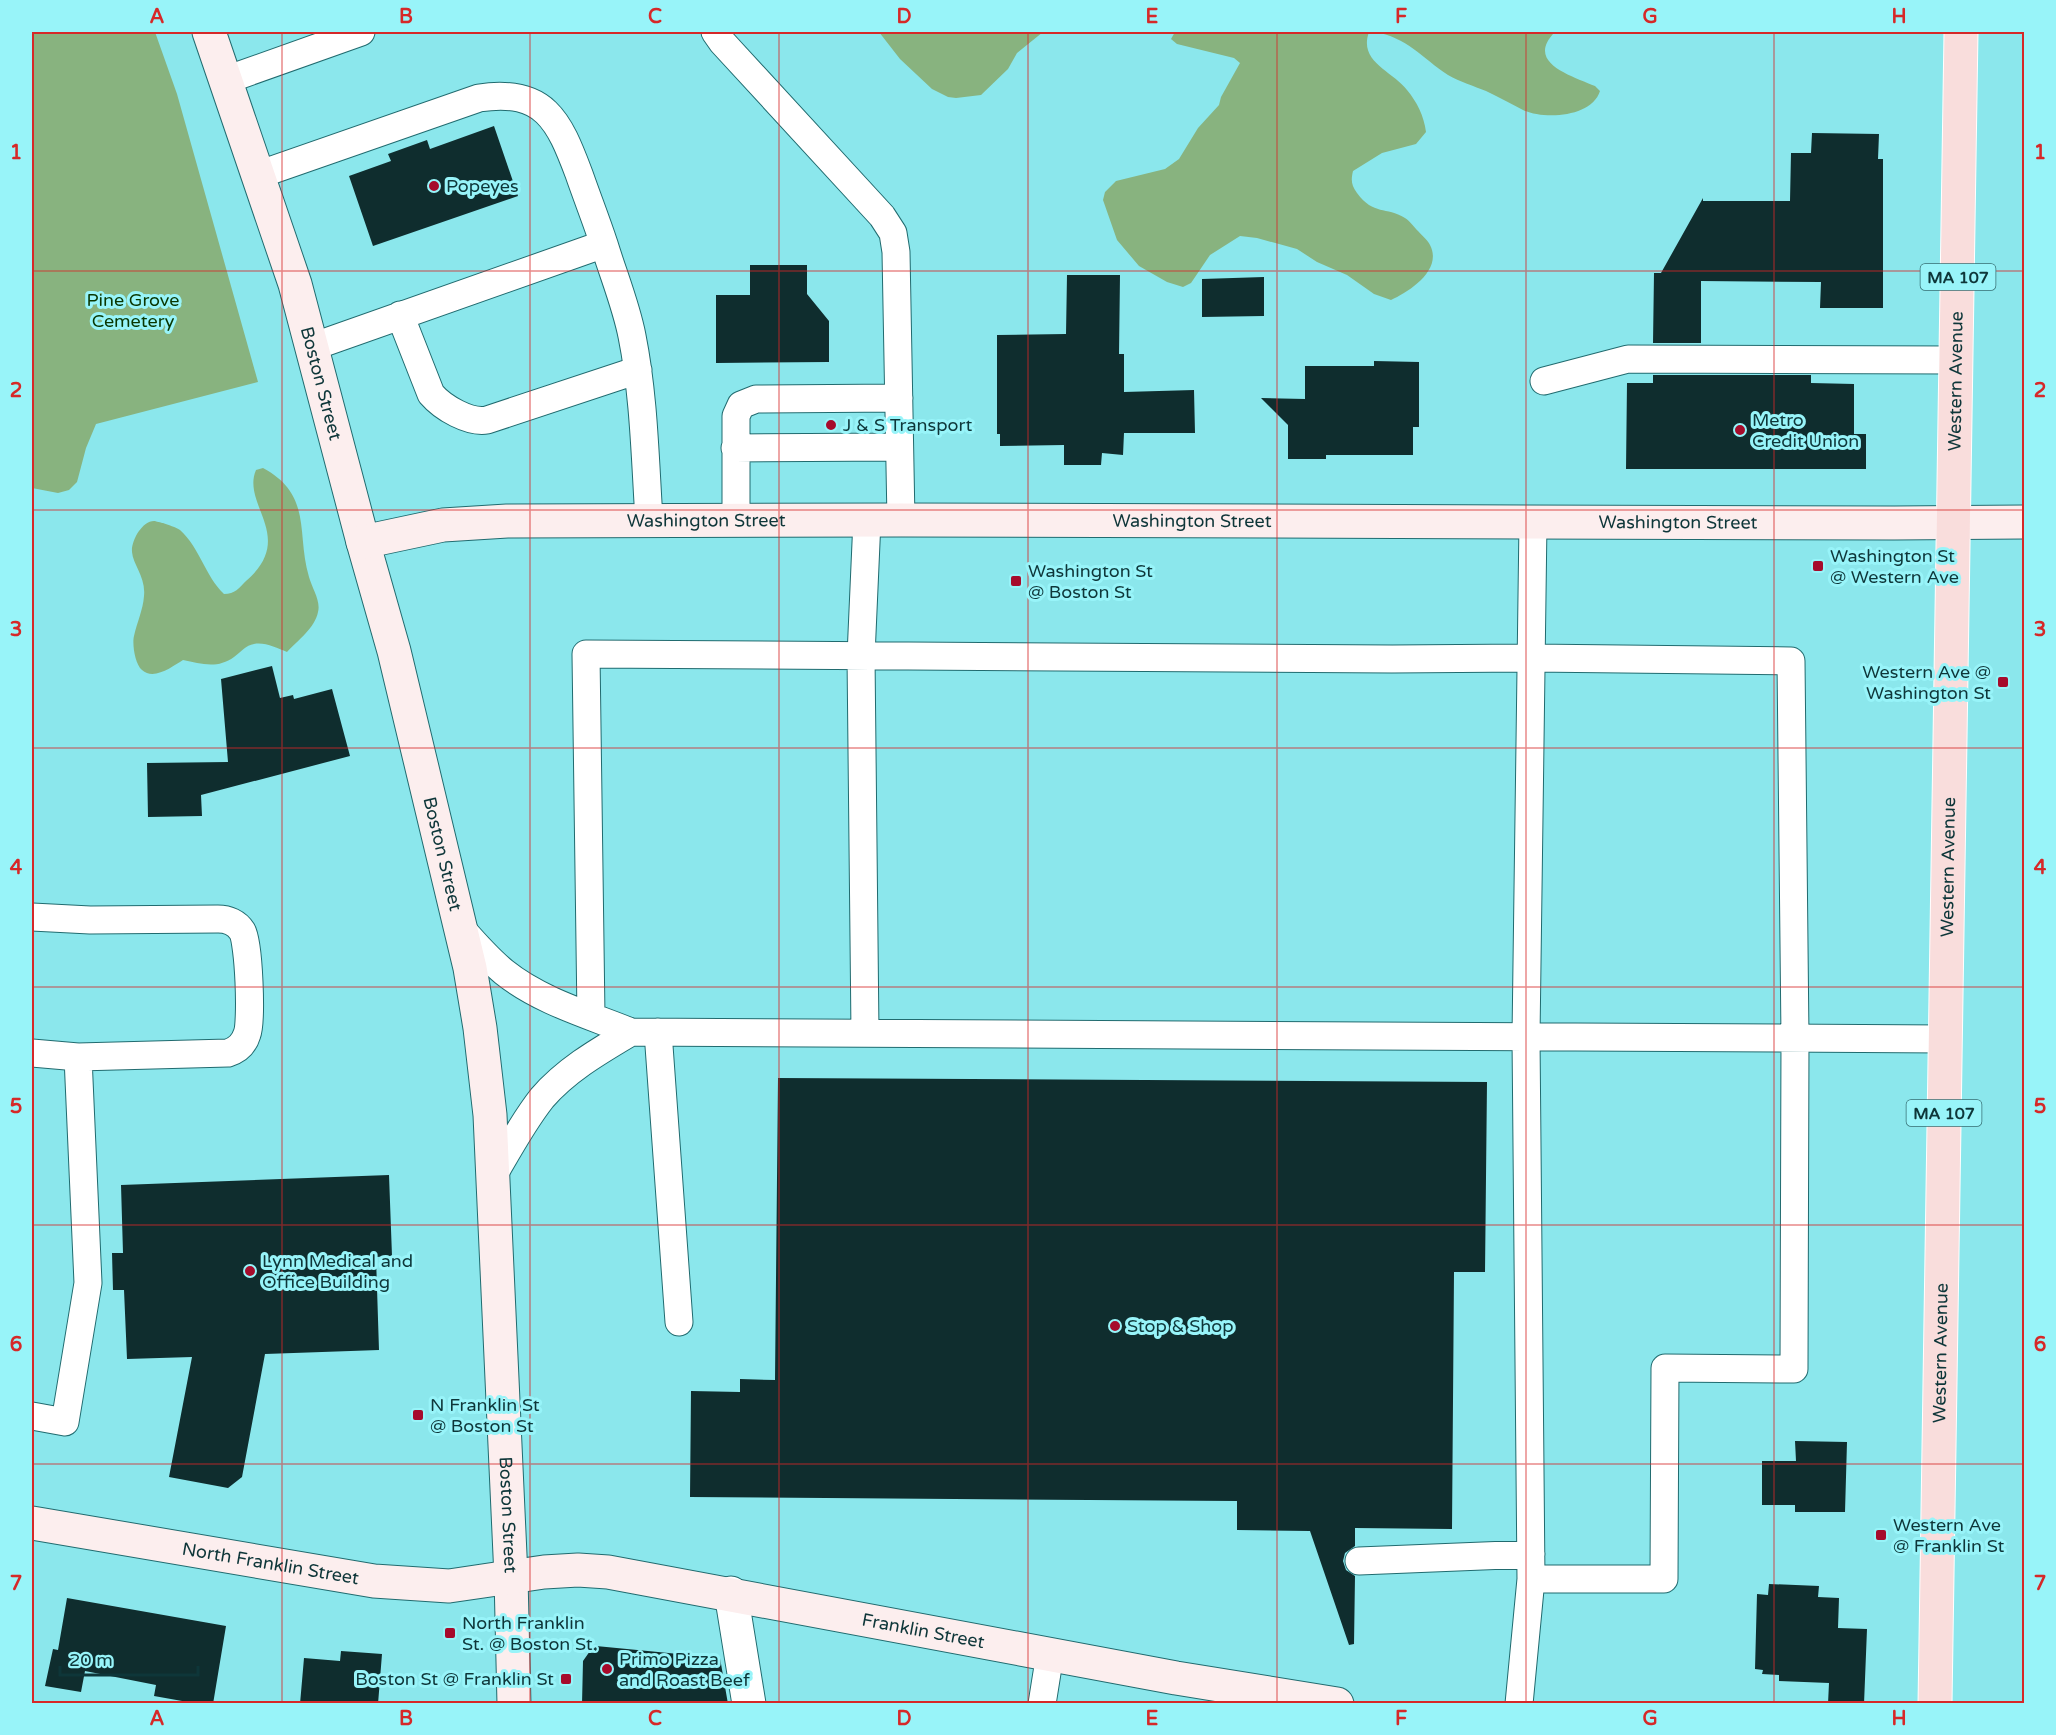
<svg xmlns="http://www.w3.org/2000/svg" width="2056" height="1735" font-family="'Varela Round',sans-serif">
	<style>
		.green { fill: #88b37f }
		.building { fill: #0f2d2e }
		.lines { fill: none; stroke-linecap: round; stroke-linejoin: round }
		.lane-casing { stroke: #216b6f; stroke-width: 29 }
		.street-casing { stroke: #216b6f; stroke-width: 35 }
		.secondary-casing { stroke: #216b6f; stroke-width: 35 }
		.primary-casing { stroke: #fff; stroke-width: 35 }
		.lane { stroke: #fff; stroke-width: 27 }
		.street { stroke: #fff; stroke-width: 33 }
		.secondary { stroke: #fceeee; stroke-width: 33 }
		.primary { stroke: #f9dddc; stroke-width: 33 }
		.grid { fill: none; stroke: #d62828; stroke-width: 1.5; stroke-opacity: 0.55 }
		.poi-dot { fill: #a60b2b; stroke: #98f4f9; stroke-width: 2 }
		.labels { text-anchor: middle; stroke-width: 6; stroke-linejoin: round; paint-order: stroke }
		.shield { fill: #98f4f9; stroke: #376f73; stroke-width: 1.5 }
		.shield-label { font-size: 16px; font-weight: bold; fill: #0e3639 }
		.poi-label { font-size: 18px; fill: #0e3639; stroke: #98f4f9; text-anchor: start }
		.park-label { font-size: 18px; fill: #093600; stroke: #98f4f9 }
		.street-label { font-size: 18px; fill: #0e3639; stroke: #98f4f9 }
		.neatline { fill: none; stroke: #d62828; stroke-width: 2 }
		.grid-label { font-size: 20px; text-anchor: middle; font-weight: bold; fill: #d62828 }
	</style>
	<rect width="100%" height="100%" fill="#8be7ec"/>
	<path class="green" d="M 32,32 L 155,32 L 177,94 L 258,382 L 96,424 L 86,448 L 77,482 L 69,490 L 58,493 L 32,488 Z
		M 879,32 L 1043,32 L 1017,53 L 1008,69 L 981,95 L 956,98 L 948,97 L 932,89 L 900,59 Z
		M 1175,32 L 1369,32 C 1358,62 1393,71 1407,90 C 1417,102 1424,116 1426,132 L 1416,144 L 1382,153 L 1353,171 C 1351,180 1351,185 1357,193 C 1374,216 1386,206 1405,218 C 1410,221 1414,227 1418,231 C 1422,236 1428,240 1430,245 C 1443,270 1409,292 1391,300 L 1374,294 L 1347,275 L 1317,262 L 1297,249 L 1257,238 L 1240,236 L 1210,255 L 1191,283 L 1183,287 L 1167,282 L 1139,266 L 1117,240 L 1103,200 L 1105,192 L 1116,181 L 1165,169 L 1179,159 L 1198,128 L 1219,105 L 1221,97 L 1240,63 L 1234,58 L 1177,44 L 1171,39 Z
		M 1374,32 L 1555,32 C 1524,63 1573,76 1595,86 L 1600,91 C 1592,117 1545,120 1523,110 C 1511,104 1499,97 1486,91 C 1474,86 1460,82 1448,75 C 1422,58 1407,37 1374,32 Z
		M 263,468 C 313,495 296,533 309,577 C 312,588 321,601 318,612 C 315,628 298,640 287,652 C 277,648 265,642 254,644 C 246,645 241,652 234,657 C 218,669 201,664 183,660 C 173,666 154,681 142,670 C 135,664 132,644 134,636 C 137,622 143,610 144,596 C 146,577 133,565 132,552 C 131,541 142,521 154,521 C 155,521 162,523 163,523 C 168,525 176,527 180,530 C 200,548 205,576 224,594 C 235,594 239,588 246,581 C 297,537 241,505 256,470 Z"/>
	<path class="building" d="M 494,126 L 518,196 L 373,246 L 349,176 L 391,161 L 388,154 L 427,140 L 430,149 Z
		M 1812,133 L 1879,134 L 1878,159 L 1883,159 L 1883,308 L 1820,308 L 1821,282 L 1701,281 L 1701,343 L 1653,343 L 1654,273 L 1661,273 L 1703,198 L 1703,201 L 1790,201 L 1791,153 L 1811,153 Z
		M 750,265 L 807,265 L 807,294 L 829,321 L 829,362 L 716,363 L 716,295 L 750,295 Z
		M 1067,275 L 1120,275 L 1119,354 L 1124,354 L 1124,392 L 1194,390 L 1195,433 L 1124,433 L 1123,455 L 1102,453 L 1101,465 L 1064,465 L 1064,445 L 1000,446 L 1000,434 L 997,434 L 997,335 L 1066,334 Z
		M 1264,277 L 1264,316 L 1202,317 L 1202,279 Z
		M 1374,361 L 1419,362 L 1419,427 L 1413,427 L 1413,455 L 1326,455 L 1326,459 L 1288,459 L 1288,425 L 1261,398 L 1305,399 L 1305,366 L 1374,366 Z
		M 1653,375 L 1811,375 L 1811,383 L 1854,384 L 1854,434 L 1866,434 L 1866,469 L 1626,469 L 1627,383 L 1653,383 Z
		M 272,666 L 280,698 L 293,695 L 294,699 L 332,689 L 350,756 L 201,795 L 202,816 L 148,817 L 147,763 L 228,762 L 221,679 Z
		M 778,1078 L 1487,1082 L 1485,1272 L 1454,1272 L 1452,1529 L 1355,1528 L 1355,1546 L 1345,1553 L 1343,1561 L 1346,1570 L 1355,1576 L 1354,1644 L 1349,1645 L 1310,1531 L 1237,1530 L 1237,1501 L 690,1497 L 691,1391 L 740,1392 L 740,1379 L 775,1380 Z
		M 389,1175 L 392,1256 L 376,1257 L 379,1350 L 265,1354 L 242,1477 L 228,1488 L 169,1477 L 192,1357 L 127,1359 L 124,1290 L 113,1290 L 112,1253 L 123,1253 L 121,1185 Z
		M 1795,1441 L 1847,1442 L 1845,1512 L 1795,1512 L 1795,1505 L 1762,1505 L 1762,1461 L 1796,1461 Z
		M 1769,1584 L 1819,1586 L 1818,1597 L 1839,1598 L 1838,1628 L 1867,1629 L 1864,1704 L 1828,1704 L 1829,1683 L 1779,1681 L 1779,1675 L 1762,1674 L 1763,1670 L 1755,1669 L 1757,1594 L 1768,1595 Z
		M 67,1598 L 226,1626 L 213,1704 L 199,1704 L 154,1696 L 156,1685 L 85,1671 L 81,1692 L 45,1686 L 53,1649 L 58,1650 Z
		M 596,1646 L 720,1658 L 728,1704 L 582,1704 L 583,1661 L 590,1651 Z
		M 341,1651 L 382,1654 L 378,1704 L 300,1704 L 304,1658 L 340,1661 Z"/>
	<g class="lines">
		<defs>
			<path id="lane" d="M 715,32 L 722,42 L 882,216 L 893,233 L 896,252 L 901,520
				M 226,80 L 361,32
				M 258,175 L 479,98 C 545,88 559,121 579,174 C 587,197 596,220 604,244
				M 400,315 L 431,394 C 443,408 469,423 487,420 L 638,370
				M 312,347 L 604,244 C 613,274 626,305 632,336 C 644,396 645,458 649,519
				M 1544,381 L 1628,359 L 1956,360
				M 735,448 L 899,447
				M 736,520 L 736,416 L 741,405 L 756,399 L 899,398
				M 32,917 L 90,920 L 218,919 C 228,919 237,923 242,931 C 249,942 252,1022 247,1034 C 244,1044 238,1050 228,1053 L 78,1057 L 32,1053
				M 461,928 C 475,944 488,959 504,972 C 540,1001 589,1015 631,1032 L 1945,1039
				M 591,1016 L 586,654 L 1392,659 L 1532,658 L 1791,661 L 1795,1038 L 1794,1369 L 1665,1368 L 1664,1579 L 1531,1579
				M 658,1032 L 679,1322
				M 865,1033 L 861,656 L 867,520
				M 493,1176 C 508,1150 523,1122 542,1098 C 566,1070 599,1051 631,1032
				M 32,1416 L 65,1422 L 88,1283 L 78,1057
				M 1359,1561 L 1531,1554
				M 1042,1704 L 1050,1654
				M 1519,1704 L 1531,1579 L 1526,1037 L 1533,522"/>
			<path id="street" d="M 731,1593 L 749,1704"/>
			<g id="secondary">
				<path id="s1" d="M 209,32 L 295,284 L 363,542 L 394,651 L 470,968 L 480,1028 L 490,1115 L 511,1577 L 514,1704"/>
				<path id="s2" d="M 363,542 L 443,525 L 507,521 L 901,520 L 1894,523 L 2024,522"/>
				<path id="s3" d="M 32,1523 L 374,1581 L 449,1586 L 544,1572 L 578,1570 L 608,1572 L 1176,1678 L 1337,1704"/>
			</g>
			<g id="primary">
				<path id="s4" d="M 1935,1704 L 1961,32"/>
			</g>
		</defs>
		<use href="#lane" class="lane-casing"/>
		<use href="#street" class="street-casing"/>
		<use href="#secondary" class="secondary-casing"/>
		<use href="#primary" class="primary-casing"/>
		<use href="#lane" class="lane"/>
		<use href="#street" class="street"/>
		<use href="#secondary" class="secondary"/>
		<use href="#primary" class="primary"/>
	</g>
	<path class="grid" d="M 282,32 L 282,1704M 530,32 L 530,1704M 779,32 L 779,1704M 1028,32 L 1028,1704M 1277,32 L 1277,1704M 1526,32 L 1526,1704M 1774,32 L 1774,1704M 32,271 L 2024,271M 32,510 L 2024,510M 32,748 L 2024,748M 32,987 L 2024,987M 32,1225 L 2024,1225M 32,1464 L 2024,1464"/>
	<g class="poi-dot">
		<circle cx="434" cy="186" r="6"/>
		<circle cx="831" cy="425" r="6"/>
		<circle cx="1740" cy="430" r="6"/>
		<rect x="1812" y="560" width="12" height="12" rx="3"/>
		<rect x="1010" y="575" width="12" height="12" rx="3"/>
		<rect x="1997" y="676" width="12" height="12" rx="3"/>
		<circle cx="250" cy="1271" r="6"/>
		<circle cx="1115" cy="1326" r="6"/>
		<rect x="412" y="1409" width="12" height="12" rx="3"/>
		<rect x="1875" y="1529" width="12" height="12" rx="3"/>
		<rect x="444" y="1627" width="12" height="12" rx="3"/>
		<circle cx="607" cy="1669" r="6"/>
		<rect x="560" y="1673" width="12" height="12" rx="3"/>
	</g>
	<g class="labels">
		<g class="shield">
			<rect x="1920.5" y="264" width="75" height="26" rx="4.5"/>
			<rect x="1906.5" y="1100" width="75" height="26" rx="4.5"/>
		</g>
		<g class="shield-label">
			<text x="1958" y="283">MA 107</text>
			<text x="1944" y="1119">MA 107</text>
		</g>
		<g class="poi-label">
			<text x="446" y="192">Popeyes</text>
			<text x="1752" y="426">Metro<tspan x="1752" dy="21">Credit Union</tspan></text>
			<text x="843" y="431">J &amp; S Transport</text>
			<text x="1830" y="562">Washington St<tspan x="1830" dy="21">@ Western Ave</tspan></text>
			<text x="1028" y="577">Washington St<tspan x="1028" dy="21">@ Boston St</tspan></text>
			<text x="1991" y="678" text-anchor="end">Western Ave @<tspan x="1991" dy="21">Washington St</tspan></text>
			<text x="262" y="1267">Lynn Medical and<tspan x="262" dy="21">Office Building</tspan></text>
			<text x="1127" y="1332">Stop &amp; Shop</text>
			<text x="430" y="1411">N Franklin St<tspan x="430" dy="21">@ Boston St</tspan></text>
			<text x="1893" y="1531">Western Ave<tspan x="1893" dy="21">@ Franklin St</tspan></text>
			<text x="462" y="1629">North Franklin<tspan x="462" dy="21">St. @ Boston St.</tspan></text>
			<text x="619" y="1665">Primo Pizza<tspan x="619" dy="21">and Roast Beef</tspan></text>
			<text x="554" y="1685" text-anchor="end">Boston St @ Franklin St</text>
		</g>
		<g class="park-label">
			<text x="133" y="306">Pine Grove<tspan x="133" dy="21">Cemetery</tspan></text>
		</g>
		<g class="street-label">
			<text dy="6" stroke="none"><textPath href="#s4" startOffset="1323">Western Avenue</textPath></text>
			<text dy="6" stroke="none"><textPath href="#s1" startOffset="369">Boston Street</textPath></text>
			<text dy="6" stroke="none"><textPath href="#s2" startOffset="345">Washington Street</textPath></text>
			<text dy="6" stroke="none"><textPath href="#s2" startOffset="831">Washington Street</textPath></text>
			<text dy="6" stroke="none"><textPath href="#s2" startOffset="1317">Washington Street</textPath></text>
			<text dy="6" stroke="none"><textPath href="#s1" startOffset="855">Boston Street</textPath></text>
			<text dy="6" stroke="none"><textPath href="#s4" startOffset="837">Western Avenue</textPath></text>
			<text dy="6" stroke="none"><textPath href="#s4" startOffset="351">Western Avenue</textPath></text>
			<text dy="6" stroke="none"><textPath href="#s1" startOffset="1521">Boston Street</textPath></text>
			<text dy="6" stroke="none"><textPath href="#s3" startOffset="242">North Franklin Street</textPath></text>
			<text dy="6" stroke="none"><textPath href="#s3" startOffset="903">Franklin Street</textPath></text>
		</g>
	</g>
	<rect width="2056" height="1735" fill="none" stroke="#98f4f9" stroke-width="66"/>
	<path d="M60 1666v9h138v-9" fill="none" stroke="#0e3639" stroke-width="3"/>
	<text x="69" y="1666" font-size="18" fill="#0e3639" stroke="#98f4f9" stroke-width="4.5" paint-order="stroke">20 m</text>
	<rect x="33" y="33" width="1990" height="1669" class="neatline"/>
	<g class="grid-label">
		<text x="157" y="23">A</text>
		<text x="406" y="23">B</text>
		<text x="655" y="23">C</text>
		<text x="904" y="23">D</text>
		<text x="1152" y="23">E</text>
		<text x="1401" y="23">F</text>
		<text x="1650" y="23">G</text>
		<text x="1899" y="23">H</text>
		<text x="16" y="159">1</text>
		<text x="2040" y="159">1</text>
		<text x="16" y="397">2</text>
		<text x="2040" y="397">2</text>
		<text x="16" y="636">3</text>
		<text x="2040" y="636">3</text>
		<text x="16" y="874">4</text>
		<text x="2040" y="874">4</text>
		<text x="16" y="1113">5</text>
		<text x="2040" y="1113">5</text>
		<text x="16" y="1351">6</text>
		<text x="2040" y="1351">6</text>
		<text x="16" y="1590">7</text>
		<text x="2040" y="1590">7</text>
		<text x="157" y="1725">A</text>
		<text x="406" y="1725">B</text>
		<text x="655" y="1725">C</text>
		<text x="904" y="1725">D</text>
		<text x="1152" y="1725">E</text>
		<text x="1401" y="1725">F</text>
		<text x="1650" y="1725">G</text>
		<text x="1899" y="1725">H</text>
	</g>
</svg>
